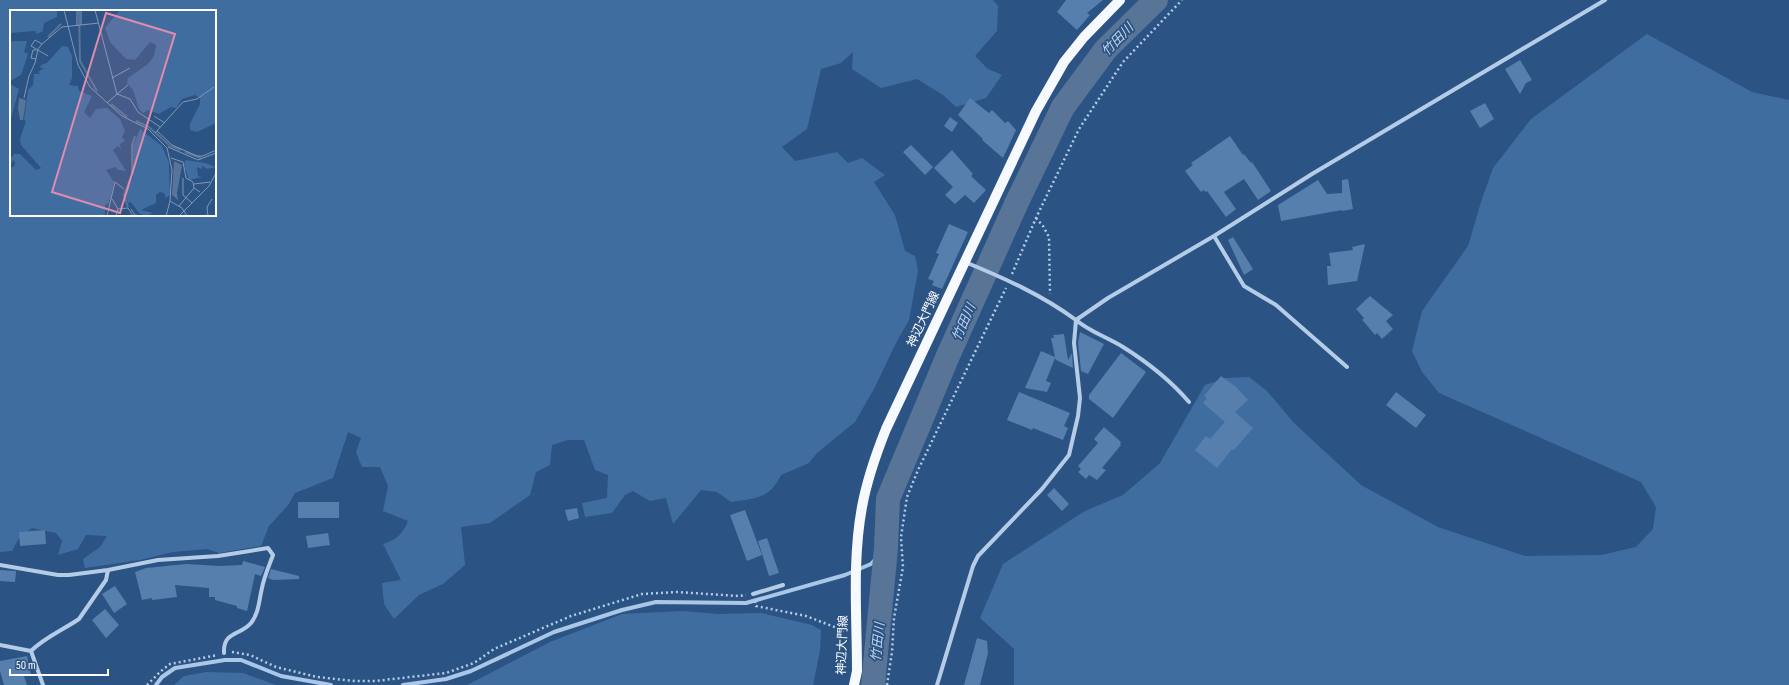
<svg xmlns="http://www.w3.org/2000/svg" width="1789" height="685" font-family="'Sofia Sans Condensed','Noto Sans JP',sans-serif">
	<style>
		.green { fill: #406da0; fill-rule: evenodd }
		.lines { fill: none; stroke-linecap: round; stroke-linejoin: round }
		.stream { stroke: #aac7e7; stroke-width: 4 }
		.river { stroke: #587496; stroke-width: 24 }
		.building { fill: #577fad }
		.path { stroke: #b5cce7; stroke-width: 2.5; stroke-dasharray: 2 3; stroke-linecap: butt }
		.street { stroke: #b5cce7; stroke-width: 4 }
		.primary { stroke: #f6f9fe; stroke-width: 10 }
		.labels { text-anchor: middle; stroke-width: 3.5; stroke-linejoin: round; paint-order: stroke }
		.street-label { font-size: 12px; fill: #fff; stroke: #2b5384 }
		.water-label { font-size: 13px; font-style: italic; fill: #c1d6ee; stroke: #2b5384 }
		.inset-river { fill: none; stroke: #587496; stroke-width: 2 }
		.inset-road { fill: none; stroke: #8098b5; stroke-width: 1 }
		.view { fill: #e08cad; fill-opacity: 0.15; stroke: #e08cad; stroke-width: 2 }
		.inset-edge { fill: none; stroke: #fff; stroke-width: 2 }
	</style>
	<rect width="100%" height="100%" fill="#2b5384"/>
	<path class="green" d="M 0,0 L 993,0 L 998,6 L 997,31 L 975,56 L 988,69 L 1002,75 L 986,98 L 956,107 L 943,95 L 917,79 L 881,88 L 852,69 L 853,52 L 841,63 L 821,69 L 807,129 L 782,147 L 795,161 L 837,152 L 848,163 L 862,158 L 885,175 L 874,182 L 895,215 L 905,251 L 915,256 L 918,271 L 909,320 L 896,343 L 875,387 L 855,422 L 817,453 L 809,463 L 781,475 C 769,500 755,498 731,502 L 717,492 L 701,490 L 673,524 L 666,498 L 650,501 L 633,491 L 625,495 L 612,513 L 585,517 L 582,503 L 607,498 L 608,475 L 595,470 L 584,440 L 568,440 L 552,445 L 550,465 L 536,472 L 530,495 L 490,523 L 461,527 L 465,565 L 443,584 L 419,595 L 394,619 L 384,604 L 382,583 L 401,580 L 383,544 C 396,540 403,534 408,521 L 383,511 L 388,486 L 380,467 L 362,467 L 356,452 L 361,438 L 348,432 L 333,478 L 295,493 L 289,504 L 269,526 L 261,546 L 219,553 L 207,549 L 173,552 L 140,560 L 85,568 L 83,559 L 100,547 L 107,536 L 86,535 L 78,549 L 58,555 L 62,541 L 56,533 L 32,528 L 19,538 L 12,551 L 0,552 ZM 11,11 L 215,11 L 215,215 L 11,215 Z
		M 1647,34 L 1752,92 L 1789,100 L 1789,685 L 1014,685 L 1014,649 L 980,618 L 1003,564 L 1085,511 L 1123,495 L 1160,463 L 1205,385 L 1226,378 L 1249,377 L 1267,391 L 1294,423 L 1361,485 L 1438,527 L 1525,556 L 1601,555 L 1636,547 L 1653,529 L 1656,507 L 1641,482 L 1439,393 L 1422,372 L 1412,351 L 1422,311 L 1468,246 L 1481,202 L 1493,168 L 1531,119 Z
		M 683,611 L 718,614 L 761,613 L 812,625 L 821,630 L 820,651 L 813,685 L 467,685 L 550,642 L 622,614 Z
		M 206,672 L 243,673 L 276,685 L 174,685 L 184,676 Z"/>
	<g class="lines">
		<path class="stream" d="M 156,685 L 162,677 L 175,668 L 225,660 L 241,660 L 281,676 L 331,685
			M 403,685 L 446,679 L 471,671 L 554,632 L 622,610 L 656,602 L 746,603 L 845,575 L 871,564 L 886,548"/>
		<path class="river" d="M 873,685 L 886,548 L 888,499 L 947,358 L 1017,202 L 1063,107 L 1106,49 L 1156,0"/>
	</g>
	<path class="building" d="M 1066,0 L 1103,0 L 1087,13 L 1090,15 L 1077,30 L 1057,12 Z
		M 1520,60 L 1532,80 L 1526,83 L 1520,94 L 1505,69 Z
		M 970,98 L 989,113 L 992,110 L 1005,123 L 1008,121 L 1016,130 L 1003,158 L 982,140 L 983,139 L 958,115 Z
		M 1485,103 L 1494,119 L 1480,128 L 1470,111 Z
		M 950,117 L 958,123 L 952,132 L 944,126 Z
		M 1230,136 L 1243,155 L 1244,154 L 1251,163 L 1252,162 L 1271,191 L 1258,200 L 1244,179 L 1224,192 L 1236,209 L 1226,217 L 1207,191 L 1205,192 L 1204,190 L 1201,192 L 1185,171 L 1193,165 L 1191,163 Z
		M 911,145 L 933,167 L 925,175 L 903,152 Z
		M 952,150 L 973,174 L 971,176 L 986,190 L 974,203 L 965,195 L 955,204 L 945,195 L 953,187 L 934,168 Z
		M 1348,179 L 1353,209 L 1342,211 L 1342,210 L 1281,221 L 1278,205 L 1318,180 L 1327,194 L 1342,193 L 1342,180 Z
		M 949,224 L 968,232 L 942,289 L 932,285 L 934,281 L 928,279 L 939,254 L 936,253 Z
		M 1233,237 L 1253,269 L 1244,275 L 1228,240 Z
		M 1365,244 L 1357,281 L 1328,285 L 1327,266 L 1331,266 L 1329,253 L 1353,250 L 1352,247 Z
		M 1370,296 L 1393,315 L 1386,321 L 1393,329 L 1382,339 L 1377,333 L 1375,335 L 1364,322 L 1362,320 L 1364,318 L 1356,309 Z
		M 1080,332 L 1104,344 L 1088,374 L 1081,371 L 1078,343 Z
		M 1064,334 L 1068,360 L 1072,353 L 1073,368 L 1056,360 L 1055,358 L 1046,381 L 1051,383 L 1047,392 L 1025,388 L 1041,351 L 1055,357 L 1051,338 L 1054,338 L 1053,335 Z
		M 1121,353 L 1146,372 L 1113,418 L 1089,399 L 1089,395 Z
		M 1221,376 L 1236,387 L 1248,400 L 1235,412 L 1253,428 L 1234,450 L 1232,449 L 1217,468 L 1195,450 L 1206,436 L 1210,439 L 1225,422 L 1203,403 L 1207,398 L 1204,396 Z
		M 1019,392 L 1070,413 L 1064,426 L 1068,428 L 1063,440 L 1033,428 L 1032,430 L 1007,420 Z
		M 1396,392 L 1426,415 L 1416,428 L 1386,405 Z
		M 1104,427 L 1121,442 L 1120,444 L 1121,445 L 1102,468 L 1106,470 L 1097,480 L 1089,475 L 1086,479 L 1078,472 L 1081,469 L 1078,466 L 1098,443 L 1094,439 Z
		M 1054,488 L 1069,504 L 1062,511 L 1047,495 Z
		M 298,502 L 339,502 L 339,518 L 298,518 Z
		M 577,508 L 579,518 L 568,521 L 565,510 Z
		M 745,510 L 762,555 L 747,561 L 730,515 Z
		M 45,530 L 46,544 L 20,546 L 19,532 Z
		M 328,533 L 330,545 L 308,548 L 306,536 Z
		M 767,538 L 779,573 L 769,576 L 758,541 Z
		M 243,561 L 265,567 L 261,576 L 255,574 L 247,611 L 237,608 L 237,606 L 215,600 L 215,597 L 209,597 L 209,588 L 175,585 L 177,597 L 152,600 L 152,598 L 142,600 L 135,572 L 146,568 L 186,564 L 220,566 L 242,565 Z
		M 271,569 L 299,576 L 299,579 L 273,580 L 268,578 Z
		M 0,570 L 16,571 L 15,582 L 0,581 Z
		M 115,586 L 127,604 L 114,613 L 102,594 Z
		M 105,609 L 119,625 L 106,638 L 92,620 Z
		M 977,638 L 987,641 L 988,653 L 980,685 L 964,685 Z
		M 27,656 L 31,675 L 24,676 L 27,685 L 4,685 L 0,671 L 0,661 Z"/>
	<g class="lines">
		<path class="path" d="M 1036,218 L 1043,226 L 1049,237 L 1050,294
			M 1012,274 L 1036,218 L 1079,129 L 1123,62 L 1182,0
			M 755,601 L 756,606 L 806,616 L 845,631
			M 232,652 L 250,655 L 276,667 L 317,677 L 355,681 L 375,681 L 446,673 L 474,663 L 494,649 L 571,616 L 642,594 L 677,592 L 738,596 L 746,595
			M 147,685 L 161,671 L 170,664 L 218,655
			M 887,685 L 892,652 L 894,618 L 903,567 L 901,537 L 907,497 L 918,470 L 1006,288"/>
		<path class="street" d="M 1214,236 L 1244,286 L 1276,305 L 1347,367
			M 965,262 C 1004,278 1042,295 1076,320 L 1108,298 L 1214,236 L 1312,174 L 1605,0
			M 1076,320 C 1090,332 1107,337 1123,347 C 1147,362 1171,381 1189,402
			M 0,565 L 58,575 L 69,575 L 108,570 L 158,560 L 218,556 L 268,548 L 273,555 C 269,566 264,577 262,588 C 259,600 259,613 251,623 C 240,636 223,631 224,653
			M 753,594 L 783,585
			M 0,645 L 31,651 C 45,637 63,630 79,619 L 106,580 L 108,570
			M 31,651 L 43,685
			M 937,685 L 973,566 L 978,556 L 1042,489 L 1069,455 L 1078,416 L 1080,398 L 1074,343 L 1076,320"/>
		<path class="primary" d="M 854,685 L 857,671 C 857,617 852,561 862,507 C 867,480 876,454 886,429 L 1036,111 L 1064,62 L 1084,37 L 1120,0"/>
	</g>
	<g class="labels">
		<g class="street-label">
			<text transform="translate(923 319) rotate(-65)" y="4">神辺大門線</text>
			<text transform="translate(842 645) rotate(-88)" y="4">神辺大門線</text>
		</g>
		<g class="water-label">
			<text transform="translate(1117 39) rotate(-46)" y="5">竹田川</text>
			<text transform="translate(963 322) rotate(-66)" y="5">竹田川</text>
			<text transform="translate(877 642) rotate(-84)" y="5">竹田川</text>
		</g>
	</g>
	<g transform="translate(10 10)">
		<rect width="206" height="206" fill="#2b5384"/>
		<path d="M 0,0 L 50,0 L 50,1 L 47,1 L 47,7 L 34,13 L 33,21 L 27,24 L 25,21 L 0,23 ZM 110,0 L 206,0 L 206,113 L 187,122 L 180,120 L 180,114 L 190,94 L 190,88 L 185,85 L 172,89 L 166,98 L 161,97 L 149,104 L 138,100 L 133,103 L 129,99 L 123,80 L 117,73 L 118,68 L 138,54 L 144,46 L 146,35 L 140,32 L 125,50 L 116,49 L 100,32 L 95,18 ZM 4,31 L 17,31 L 14,42 L 18,44 L 11,65 L 0,71 L 0,32 ZM 52,36 L 58,37 L 62,46 L 62,68 L 59,75 L 68,76 L 69,81 L 82,86 L 74,102 L 80,108 L 86,99 L 97,98 L 110,109 L 115,121 L 112,127 L 115,131 L 110,134 L 111,139 L 108,136 L 103,140 L 116,161 L 108,160 L 106,157 L 96,160 L 104,172 L 100,191 L 99,188 L 99,193 L 95,195 L 95,206 L 0,206 L 0,157 L 4,157 L 5,153 L 4,150 L 0,154 L 0,150 L 4,144 L 10,144 L 26,160 L 31,158 L 11,135 L 10,129 L 16,111 L 14,110 L 18,80 L 23,75 L 24,64 L 31,64 L 28,62 L 34,58 L 30,58 L 31,55 L 37,53 ZM 0,74 L 9,79 L 0,112 ZM 130,119 L 152,136 L 159,153 L 160,185 L 156,188 L 154,183 L 150,182 L 146,185 L 146,193 L 131,200 L 143,203 L 136,206 L 129,203 L 121,192 L 118,193 L 115,184 L 123,167 L 122,138 ZM 176,150 L 195,153 L 206,157 L 197,159 L 193,156 L 191,159 L 187,157 L 188,166 L 192,167 L 179,170 L 174,154 Z" fill="#406da0"/>
		<path d="M 9,88 L 16,90 L 13,110 L 10,110 L 8,99 ZM 164,151 L 172,155 L 167,183 L 168,190 L 162,185 Z" fill="#587496"/>
		<path class="inset-river" d="M 69,0 L 70,51 L 87,81M 38,27 L 51,14M 101,94 L 117,107M 126,111 L 139,117 L 160,136 L 171,140M 175,142 L 191,148M 118,197 L 114,185 L 122,164 L 122,135 L 125,126"/>
		<path class="inset-road" d="M 54,0 L 68,55 L 80,77 L 112,106 L 138,119 L 157,138 L 162,160 L 160,191 L 156,206M 67,0 L 67,16M 71,0 L 71,15M 85,0 L 107,84 L 97,93M 32,34 L 25,30 L 21,36 L 38,46M 26,40 L 23,40 L 21,48 L 26,49M 102,68 L 120,58M 107,84 L 120,89 L 128,102 L 150,117M 107,84 L 118,75M 14,88 L 19,66 L 25,53 L 28,39 L 32,34 L 52,17 L 89,13M 144,106 L 155,113M 147,121 L 162,135 L 187,146 L 193,146 L 206,140M 145,123 L 173,92 L 187,89 L 204,77M 158,137 L 188,150 L 206,143M 161,148 L 173,152 L 176,168 L 183,172 L 184,178 L 190,182M 173,168 L 173,185 L 182,193M 184,174 L 200,172M 102,189 L 108,199 L 106,206M 160,191 L 172,198 L 177,206M 169,196 L 184,178M 108,199 L 118,198 L 123,206M 121,199 L 125,205 L 131,206M 97,206 L 105,172 L 114,179M 169,206 L 199,176 L 206,163M 198,206 L 197,197 L 202,189"/>
		<path class="view" d="M 96,3 L 165,24 L 110,203 L 42,182 Z"/>
		<rect width="206" height="206" class="inset-edge"/>
	</g>
	<path d="M10 669v6h98v-6" fill="none" stroke="#ffffff" stroke-width="2"/>
	<text x="16" y="669" font-size="12" fill="#ffffff" stroke="#2b5384" stroke-width="3" paint-order="stroke">50 m</text>
</svg>
